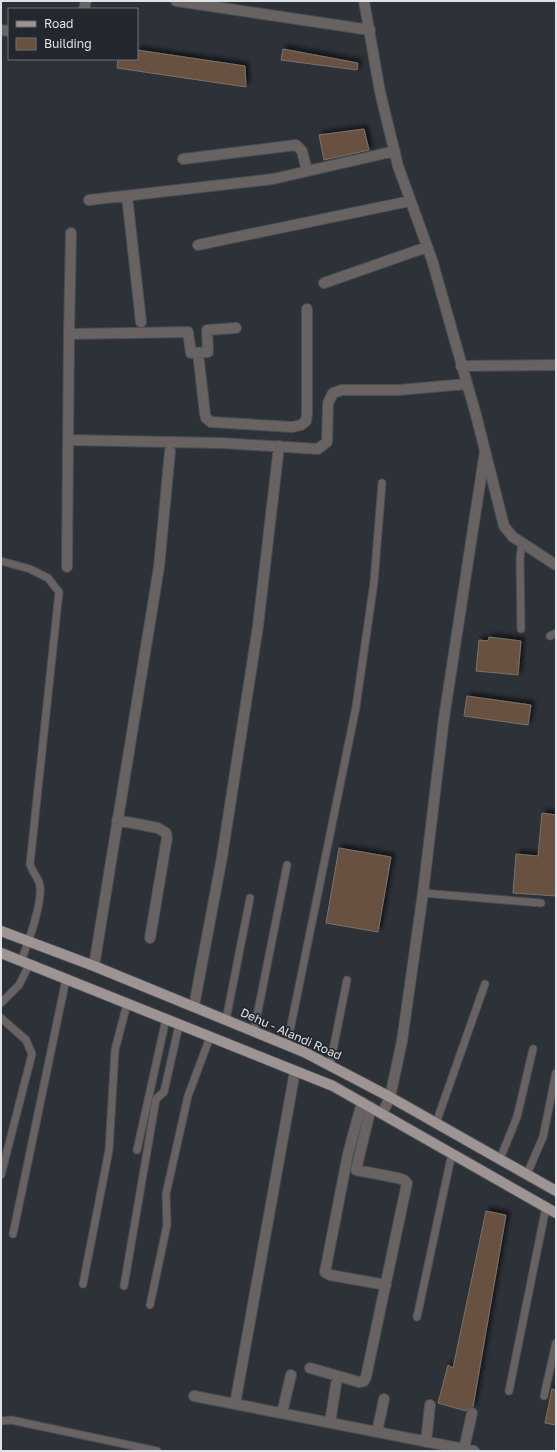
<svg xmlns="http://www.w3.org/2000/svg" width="557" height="1452" font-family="'Golos Text',sans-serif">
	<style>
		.building { fill: #68513f; stroke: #7a726c; filter: url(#shadow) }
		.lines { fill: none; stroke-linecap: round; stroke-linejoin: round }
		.service-casing { stroke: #494d54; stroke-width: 9 }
		.minor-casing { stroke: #494d54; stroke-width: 12 }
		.primary-casing { stroke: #494d54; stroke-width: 12 }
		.service { stroke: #686362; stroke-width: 7 }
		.minor { stroke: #686362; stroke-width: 10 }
		.primary { stroke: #9e9493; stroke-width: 10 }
		.labels { text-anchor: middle; stroke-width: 3.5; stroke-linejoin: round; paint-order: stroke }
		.street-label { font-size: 12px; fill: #dfe2e7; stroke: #24272e }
	</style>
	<defs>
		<filter id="shadow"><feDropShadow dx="3.5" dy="-3.5" stdDeviation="2" flood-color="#0009"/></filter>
	</defs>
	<rect width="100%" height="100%" fill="#2d3138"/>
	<path class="building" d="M 283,49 L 358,63 L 357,70 L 281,60 Z
		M 137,50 L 245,66 L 246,87 L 117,68 L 118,59 L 137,59 Z
		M 364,129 L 369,150 L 324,160 L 319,135 Z
		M 489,637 L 521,641 L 518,675 L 476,671 L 479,640 L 488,641 Z
		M 467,696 L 531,705 L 528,725 L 464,716 Z
		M 542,813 L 556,815 L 556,896 L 513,893 L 516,854 L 538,856 Z
		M 339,848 L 391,857 L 378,932 L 326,923 Z
		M 486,1211 L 506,1215 L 473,1407 L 468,1408 L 466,1411 L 438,1403 L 448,1365 L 453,1368 Z
		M 552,1389 L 556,1390 L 556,1425 L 545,1423 Z"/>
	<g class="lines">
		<defs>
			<path id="service" d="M 1,561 L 30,569 L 48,578 L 59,592 L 30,864 C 32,872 39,878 40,886 C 42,905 28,943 21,961
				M 521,629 L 520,558 L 522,543
				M 550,636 L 556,633
				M 423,893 L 541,903
				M 1,1003 L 19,985 L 29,965
				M 1,1018 L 26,1040 L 32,1054 L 1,1175
				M 226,1020 L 250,898
				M 254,1031 L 287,865
				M 287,1045 L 356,707 L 374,582 L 382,483
				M 330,1065 L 347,980
				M 436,1123 L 485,984
				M 137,1150 L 166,1019
				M 500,1159 L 517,1117 L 533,1049
				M 527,1174 L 543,1137 L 556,1073
				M 13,1234 L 66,979
				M 83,1284 L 109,1150 L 115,1050 L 127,1004
				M 124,1286 L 156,1099 L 164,1092 L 179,1025
				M 150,1305 L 167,1225 L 166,1194 L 188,1096 L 210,1037
				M 417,1317 L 452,1153
				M 509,1391 L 546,1207
				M 544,1396 L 556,1343
				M 1,1421 L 11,1420 L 157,1451"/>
			<path id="minor" d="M 176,1 L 370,30
				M 364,1 L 380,92 L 398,166 L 432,260 L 476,415 L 504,526 L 513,537 L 556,565
				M 84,9 L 86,1
				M 1,30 L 9,31
				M 183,159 L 296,145 L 302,151 L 307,171
				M 127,196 L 141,322
				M 89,200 L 273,179 L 395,151
				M 198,245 L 410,201
				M 324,283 L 427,247
				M 69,334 L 71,233
				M 198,353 L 205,414 L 206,418 L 211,422 L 292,427 L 301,425 L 306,421 L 307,414 L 307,309
				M 461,366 L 556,365
				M 69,440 L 221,443 L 318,449 L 327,442 L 328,403 L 333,393 L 342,390 L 399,390 L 466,384
				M 67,567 L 69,334 L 188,332 L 191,353 L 208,352 L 207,330 L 236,328
				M 117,820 L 158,828 L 166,833 L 167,838 L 150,938
				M 94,966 L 159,567 L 170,451
				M 194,1006 L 222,857 L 258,626 L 279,446
				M 362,1102 L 348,1154 L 325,1272 L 330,1275 L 386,1285
				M 382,1114 L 390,1097 L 402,1041 L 423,893 L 444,718 L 485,451
				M 310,1368 L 359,1382 L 364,1381 L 366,1377 L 407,1183 L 404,1180 L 398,1178 L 356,1170 L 371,1107
				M 194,1396 L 474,1451
				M 235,1404 L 295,1071
				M 282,1413 L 291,1375
				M 330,1423 L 336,1384
				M 377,1432 L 384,1399
				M 426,1442 L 430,1405
				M 464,1449 L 472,1413"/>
			<path id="primary" d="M 1,931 L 94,966 L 304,1052 L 390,1097 L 556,1191
				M 1,953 L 333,1086 L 556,1213"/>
		</defs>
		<use href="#service" class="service-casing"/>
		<use href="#minor" class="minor-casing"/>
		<use href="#primary" class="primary-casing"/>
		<use href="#service" class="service"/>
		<use href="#minor" class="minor"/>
		<use href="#primary" class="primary"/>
	</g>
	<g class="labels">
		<g class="street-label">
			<text transform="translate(291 1034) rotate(24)" y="4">Dehu - Alandi Road</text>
		</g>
	</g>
	<rect width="557" height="1452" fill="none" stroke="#dfe2e7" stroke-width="4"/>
	<rect x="8" y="8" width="130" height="52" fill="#24272e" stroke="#6f7278"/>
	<rect x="16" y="21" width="20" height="6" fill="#9e9493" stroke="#6f7278"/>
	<text x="44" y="28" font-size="12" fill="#dfe2e7">Road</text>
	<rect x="16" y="38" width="20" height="12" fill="#68513f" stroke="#6f7278"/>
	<text x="44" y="48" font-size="12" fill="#dfe2e7">Building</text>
</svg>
